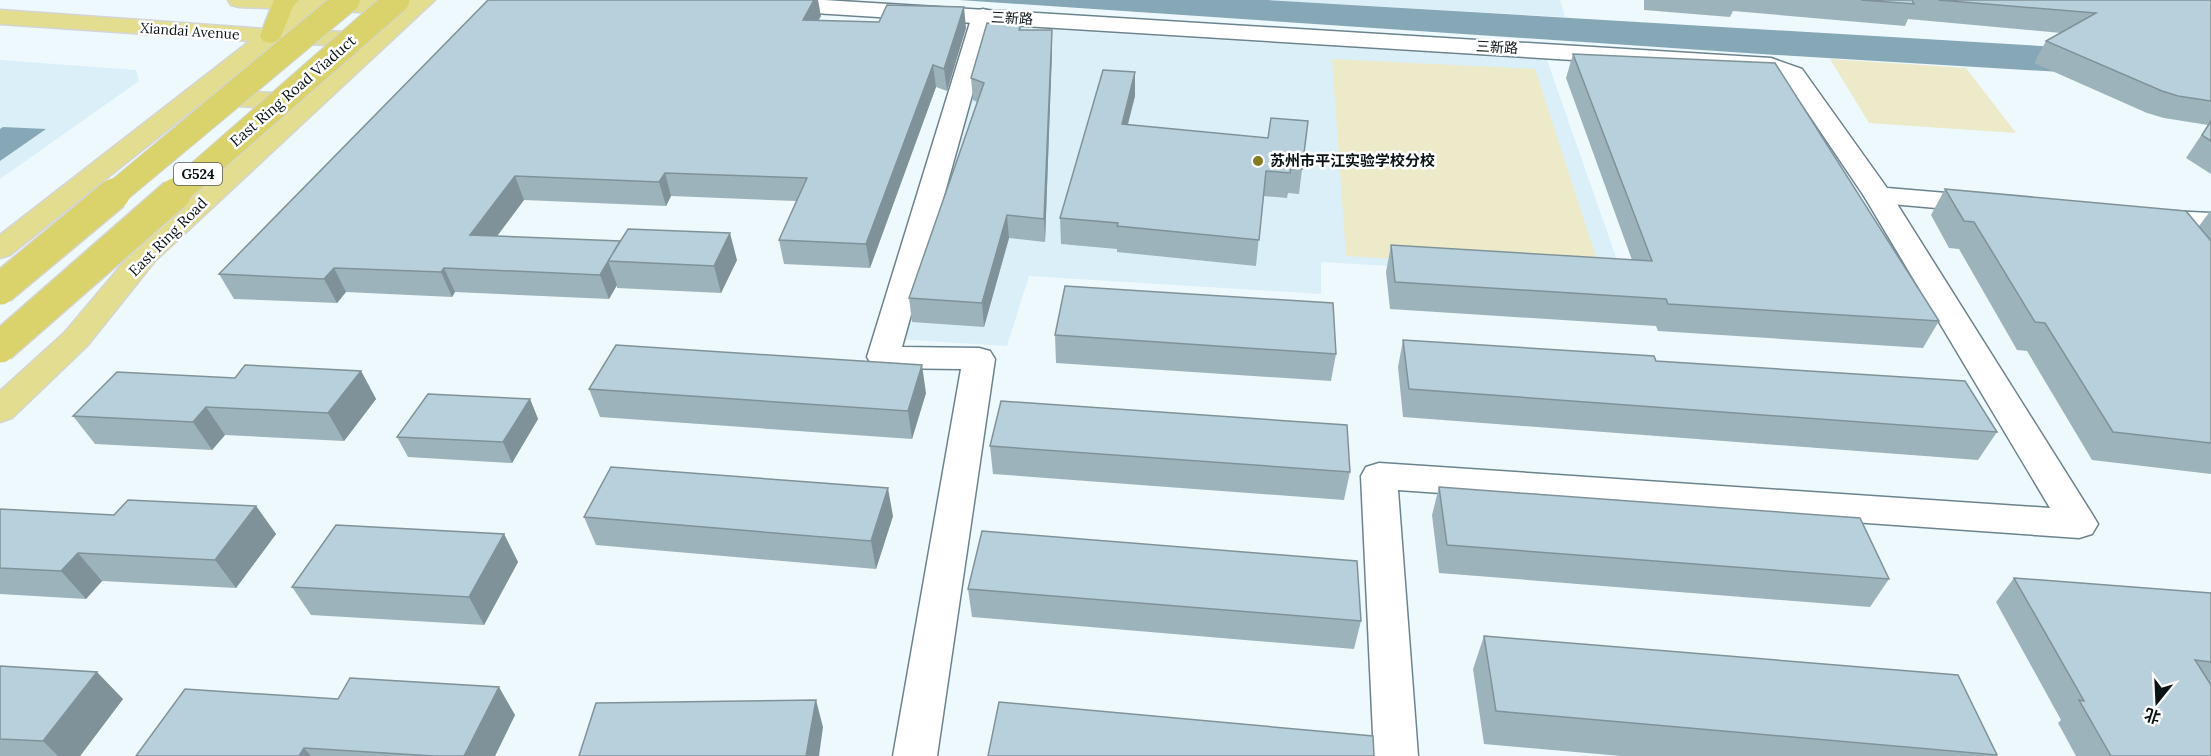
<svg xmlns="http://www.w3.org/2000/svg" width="2211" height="756" font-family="Lora,'Noto Sans SC',serif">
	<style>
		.built { fill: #dbeff8 }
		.green { fill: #eceac9 }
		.water { fill: #86a7b6 }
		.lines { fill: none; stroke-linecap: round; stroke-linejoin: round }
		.minor-casing { stroke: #6c838e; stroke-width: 3 }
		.tertiary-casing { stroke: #6c838e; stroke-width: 3 }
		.primary-casing { stroke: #d3d5d5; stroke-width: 3 }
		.trunk-casing { stroke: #d3d5d5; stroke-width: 3 }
		.minor { fill: #fff; fill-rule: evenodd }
		.tertiary { fill: #fff; fill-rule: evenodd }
		.primary { fill: #e3dd8f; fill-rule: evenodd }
		.trunk { fill: #dad26a; fill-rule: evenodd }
		.trunk-bridge-far1-casing { stroke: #d3d5d5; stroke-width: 27; stroke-linecap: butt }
		.trunk-bridge-casing { stroke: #d3d5d5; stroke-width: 34; stroke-linecap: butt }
		.trunk-bridge-far1 { stroke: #dad26a; stroke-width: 25 }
		.trunk-bridge { stroke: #dad26a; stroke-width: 31 }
		.wall { fill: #9db3bc }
		.shaded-wall { fill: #809299 }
		.building { fill: #b7d0db; stroke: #809299; stroke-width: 1.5 }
		.poi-dot { fill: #857d24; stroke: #fff; stroke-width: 2 }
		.labels { text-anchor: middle; stroke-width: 5; stroke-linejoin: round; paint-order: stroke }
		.far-street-label { font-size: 14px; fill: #0a1316; stroke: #fff }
		.shield { fill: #fff; stroke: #545a5c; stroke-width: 1.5 }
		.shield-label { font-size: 14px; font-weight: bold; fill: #0a1316 }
		.street-label { font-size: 15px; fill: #0a1316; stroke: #fff }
		.poi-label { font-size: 15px; font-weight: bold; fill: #0a1316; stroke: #fff; text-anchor: start }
	</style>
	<rect width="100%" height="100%" fill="#eef9fd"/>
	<path class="built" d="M 1267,0 L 1560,0 L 1565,17 Z
		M 975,25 L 1547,60 L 1624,280 L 1321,262 L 1321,294 L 1029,276 L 1007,346 L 880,338 Z
		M 0,60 L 136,70 L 139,81 L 0,179 Z"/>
	<path class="green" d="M 1332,59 L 1535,69 L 1601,272 L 1346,256 Z
		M 1830,59 L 1966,68 L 2016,133 L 1869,123 Z"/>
	<path class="water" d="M 959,0 L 1267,0 L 2211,56 L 2211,81 L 1761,54 Z
		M 3,127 L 46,129 L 0,161 L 0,129 Z"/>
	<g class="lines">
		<defs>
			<path id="minor" d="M 983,9 L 991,11 L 994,16 L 902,347 L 979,348 L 990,351 L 995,359 L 937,756 L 893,756 L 961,369 L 883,368 L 872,365 L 867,357 L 972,16 L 975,11 Z
				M 1878,188 L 1888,190 L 1892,196 L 2092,514 L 2098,524 L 2092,534 L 2079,538 L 1398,490 L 1418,756 L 1374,756 L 1361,476 L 1366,467 L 1379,463 L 2050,508 L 1864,196 L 1868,190 Z"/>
			<path id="tertiary" d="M 706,0 L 824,0 L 1771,58 L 1802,69 L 1887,188 L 1982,196 L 1992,198 L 1996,204 L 1992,210 L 1982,212 L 1868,202 L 1785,79 L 1767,72 L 717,7 L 709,5 Z
				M 2150,210 L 2211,213 L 2211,231 L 2140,224 L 2136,218 L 2140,212 Z"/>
			<path id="primary" d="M 228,0 L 435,0 L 155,261 L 87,346 L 12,418 L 0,422 L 0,391 L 65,332 L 135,249 L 290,109 L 200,104 L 10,255 L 0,258 L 0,235 L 250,41 L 0,24 L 0,10 L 266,29 L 292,9 L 239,7 L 231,5 ZM 318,10 L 396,14 L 375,33 L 293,30 ZM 276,43 L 360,46 L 306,95 L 217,90 Z"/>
			<path id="trunk" d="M 274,0 L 299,0 L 293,6 L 279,41 L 271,43 L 263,41 L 260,36 Z"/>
		</defs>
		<use href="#minor" class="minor-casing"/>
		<use href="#tertiary" class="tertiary-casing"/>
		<use href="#primary" class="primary-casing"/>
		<use href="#trunk" class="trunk-casing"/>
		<use href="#minor" class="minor"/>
		<use href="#tertiary" class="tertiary"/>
		<use href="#primary" class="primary"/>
		<use href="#trunk" class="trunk"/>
		<defs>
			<path id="trunk-bridge-far1" d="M 112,196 L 347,0
				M 173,196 L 397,0"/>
			<path id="trunk-bridge" d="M 0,289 L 114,194
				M 0,347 L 175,194"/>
		</defs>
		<use href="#trunk-bridge-far1" class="trunk-bridge-far1-casing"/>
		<use href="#trunk-bridge" class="trunk-bridge-casing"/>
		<use href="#trunk-bridge-far1" class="trunk-bridge-far1"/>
		<use href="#trunk-bridge" class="trunk-bridge"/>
	</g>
	<path class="wall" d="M 1644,0 L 2211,0 L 2211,174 L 2186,158 L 2208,125 L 2164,118 L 2147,113 L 2034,63 L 2046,41 L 2061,33 L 1908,19 L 1905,26 L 1733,11 L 1730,17 L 1644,10 Z
		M 821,16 L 818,20 L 966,28 L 947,91 L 936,87 L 870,268 L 784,264 L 779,240 L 796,201 L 671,196 L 666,206 L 524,200 L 497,236 L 737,260 L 721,293 L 617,288 L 617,285 L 609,299 L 455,292 L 452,297 L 346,292 L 337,303 L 234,299 L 219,274 Z
		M 1021,25 L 1021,30 L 1052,30 L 1052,51 L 1045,242 L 1009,238 L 984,327 L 912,322 L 909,298 L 977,102 L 973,100 L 971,78 Z
		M 1573,54 L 1939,321 L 1923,348 L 1658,331 L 1656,326 L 1390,309 L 1386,272 L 1391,245 L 1632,260 L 1566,78 Z
		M 1135,96 L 1128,125 L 1268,138 L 1308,121 L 1299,194 L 1288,193 L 1287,198 L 1263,196 L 1256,266 L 1117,252 L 1117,249 L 1061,244 L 1060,218 Z
		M 1945,189 L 2199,226 L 2211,210 L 2211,474 L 2092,460 L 2027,351 L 2017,350 L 1959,249 L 1949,248 L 1931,215 Z
		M 1055,335 L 1336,354 L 1331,381 L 1056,363 Z
		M 1403,340 L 1656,361 L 1997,432 L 1978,460 L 1403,417 L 1398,367 Z
		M 361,371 L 376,399 L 344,441 L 225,435 L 212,450 L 95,444 L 73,416 L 235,378 Z
		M 589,389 L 926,393 L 912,439 L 600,417 Z
		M 530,399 L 538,419 L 512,463 L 408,457 L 397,437 Z
		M 990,446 L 1350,472 L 1344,500 L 993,474 Z
		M 1439,487 L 1889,579 L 1870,607 L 1439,573 L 1432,515 Z
		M 256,506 L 276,534 L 236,588 L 102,581 L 86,599 L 0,594 L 0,509 L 114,515 Z
		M 893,516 L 876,569 L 596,545 L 584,517 Z
		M 504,534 L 518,562 L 484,625 L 311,615 L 292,587 Z
		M 2014,578 L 2211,593 L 2211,756 L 2076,756 L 2058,723 L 2061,720 L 1996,602 Z
		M 968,589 L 1361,621 L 1354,649 L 972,617 Z
		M 1484,636 L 1997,755 L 1996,756 L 1621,756 L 1484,744 L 1473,669 Z
		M 0,666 L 123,699 L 80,756 L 0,756 Z
		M 515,715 L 495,756 L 136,756 Z"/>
	<path class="shaded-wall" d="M 814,0 L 818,0 L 821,16 L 807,41 L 803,20 Z
		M 964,7 L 966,28 L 947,91 L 944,69 Z
		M 1052,30 L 1052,51 L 1045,242 L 1044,219 Z
		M 933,65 L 936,87 L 870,268 L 866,244 Z
		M 1135,72 L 1135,96 L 1121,149 L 1122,124 Z
		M 665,173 L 671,196 L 666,206 L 659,182 Z
		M 515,176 L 524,200 L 480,259 L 470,235 Z
		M 1007,215 L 1009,238 L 984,327 L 982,303 Z
		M 730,233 L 737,260 L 721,293 L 714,266 Z
		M 608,261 L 617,285 L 609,299 L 600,275 Z
		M 334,268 L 346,292 L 337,303 L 324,279 Z
		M 444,268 L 455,292 L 452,297 L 441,272 Z
		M 922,365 L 926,393 L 912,439 L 908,411 Z
		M 361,371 L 376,399 L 344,441 L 328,413 Z
		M 530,399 L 538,419 L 512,463 L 503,442 Z
		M 206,407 L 225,435 L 212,450 L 193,422 Z
		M 888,488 L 893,516 L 876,569 L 871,541 Z
		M 256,506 L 276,534 L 236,588 L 215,560 Z
		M 504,534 L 518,562 L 484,625 L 469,597 Z
		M 78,553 L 102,581 L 86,599 L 61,571 Z
		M 97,672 L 123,699 L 80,756 L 58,756 L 43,741 Z
		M 499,687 L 515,715 L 495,756 L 464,756 Z
		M 816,700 L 823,727 L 819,756 L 806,756 Z
		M 304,748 L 311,756 L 299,756 Z"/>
	<path class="building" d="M 488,0 L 814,0 L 803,20 L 879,22 L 887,5 L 964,7 L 944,69 L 933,65 L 866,244 L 779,240 L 807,178 L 665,173 L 659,182 L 515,176 L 470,235 L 620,241 L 600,275 L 444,268 L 441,272 L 334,268 L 324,279 L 219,274 Z
		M 1861,0 L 1912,0 L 1914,4 Z
		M 1938,0 L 2211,0 L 2211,101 L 2178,96 L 2162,91 L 2046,41 L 2096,13 Z
		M 987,23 L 1021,25 L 1019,30 L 1052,30 L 1044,219 L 1007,215 L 982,303 L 909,298 L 984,83 L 971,78 Z
		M 1573,54 L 1775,63 L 1939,321 L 1668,304 L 1666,299 L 1395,282 L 1391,245 L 1652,261 Z
		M 1103,70 L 1135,72 L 1122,124 L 1268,138 L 1271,118 L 1308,121 L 1302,169 L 1291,167 L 1290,173 L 1266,171 L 1259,240 L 1117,226 L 1118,223 L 1060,218 Z
		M 2211,121 L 2211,141 L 2202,135 Z
		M 1945,189 L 2186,211 L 2211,241 L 2211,443 L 2113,432 L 2045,323 L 2035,322 L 1974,222 L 1964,221 Z
		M 628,229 L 730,233 L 714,266 L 608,261 Z
		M 1065,286 L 1333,303 L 1336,354 L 1055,335 Z
		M 1403,340 L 1654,356 L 1656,361 L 1965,381 L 1997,432 L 1409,389 Z
		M 616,345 L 922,365 L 908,411 L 589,389 Z
		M 245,365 L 361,371 L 328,413 L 206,407 L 193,422 L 73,416 L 117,372 L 235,378 Z
		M 428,394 L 530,399 L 503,442 L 397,437 Z
		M 1001,401 L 1347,425 L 1350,472 L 990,446 Z
		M 611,467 L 888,488 L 871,541 L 584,517 Z
		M 1439,487 L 1860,518 L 1889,579 L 1447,545 Z
		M 128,500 L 256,506 L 215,560 L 78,553 L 61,571 L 0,568 L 0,509 L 114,515 Z
		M 336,525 L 504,534 L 469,597 L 292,587 Z
		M 982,531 L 1357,561 L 1361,621 L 968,589 Z
		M 2014,578 L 2211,593 L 2211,662 L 2195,660 L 2211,685 L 2211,756 L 2111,756 L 2079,700 L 2084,701 Z
		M 1484,636 L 1958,675 L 1997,755 L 1496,711 Z
		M 0,666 L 97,672 L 43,741 L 0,739 Z
		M 350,678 L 499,687 L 464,756 L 434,756 L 304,748 L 299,756 L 136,756 L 185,689 L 338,699 Z
		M 816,700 L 806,756 L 579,756 L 596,703 Z
		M 999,702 L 1373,736 L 1374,756 L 988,756 Z"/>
	<circle class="poi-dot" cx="1258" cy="161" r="6"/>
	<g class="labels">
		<g class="far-street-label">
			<text transform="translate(1012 18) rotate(3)" y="5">三新路</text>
			<text transform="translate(190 31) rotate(4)" y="5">Xiandai Avenue</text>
			<text transform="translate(1497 47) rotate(3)" y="5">三新路</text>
		</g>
		<rect class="shield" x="174" y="163" width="48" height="22" rx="4.5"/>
		<g class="shield-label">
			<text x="198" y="179">G524</text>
		</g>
		<g class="street-label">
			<text transform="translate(293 91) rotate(-41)" y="5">East Ring Road Viaduct</text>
			<text transform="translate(168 237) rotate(-45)" y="5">East Ring Road</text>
		</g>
		<g class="poi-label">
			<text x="1270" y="166">苏州市平江实验学校分校</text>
		</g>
	</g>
	<g transform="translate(2157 702) rotate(198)" stroke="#ffffff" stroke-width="4.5" paint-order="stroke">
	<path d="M0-4.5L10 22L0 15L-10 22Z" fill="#0a1316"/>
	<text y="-9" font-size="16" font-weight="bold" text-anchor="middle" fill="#0a1316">北</text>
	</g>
</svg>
